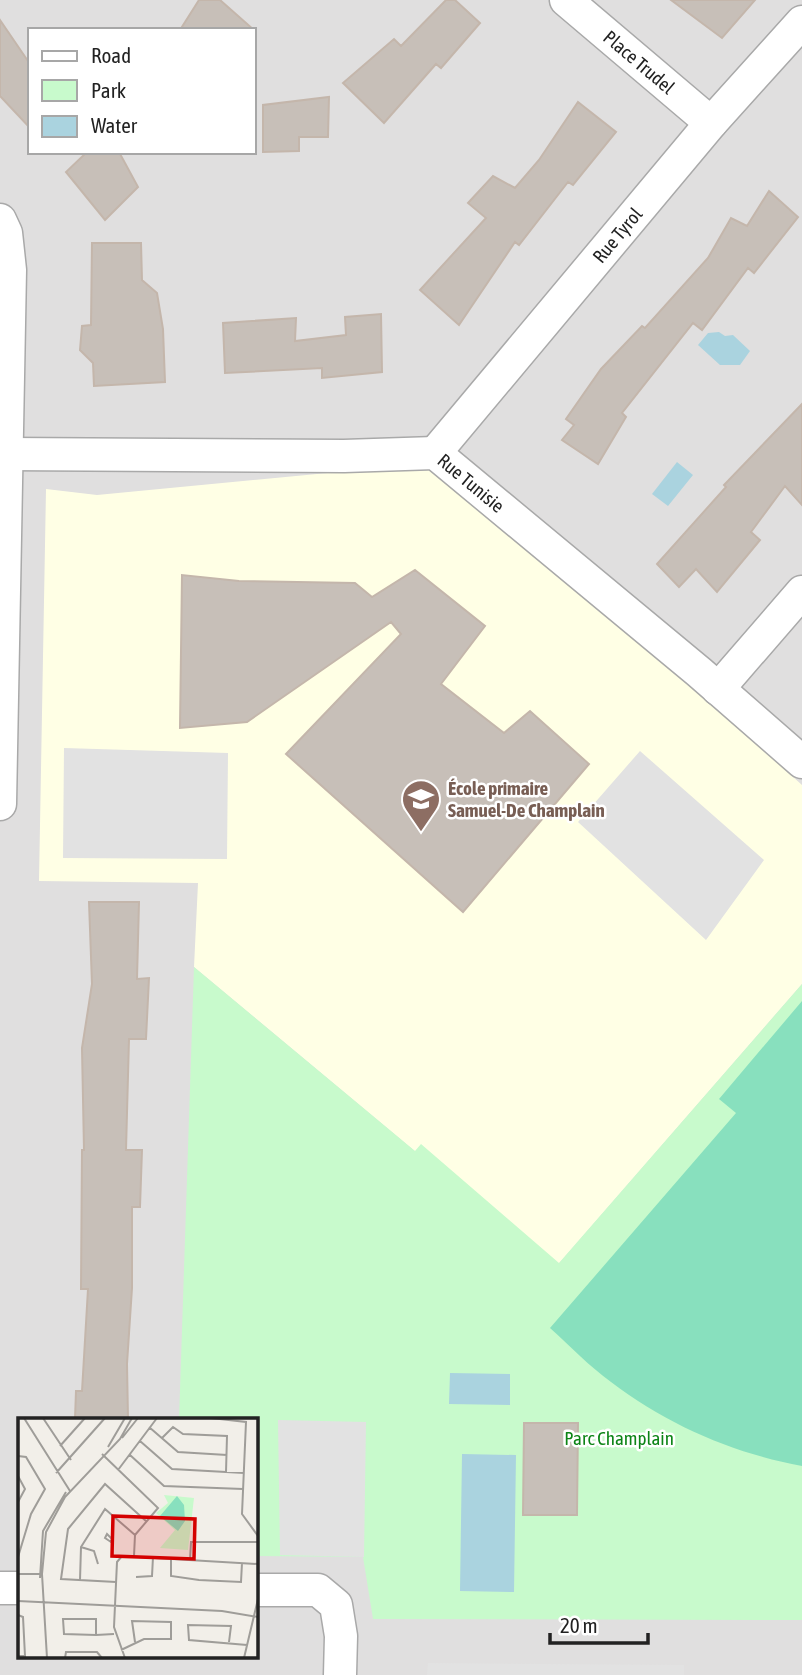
<svg xmlns="http://www.w3.org/2000/svg" width="802" height="1675" font-family="'Asap Condensed',sans-serif">
	<style>
		.residential { fill: #e0dfdf; fill-rule: evenodd }
		.education { fill: #ffffe5 }
		.park { fill: #c8facc }
		.pitch { fill: #88e0be }
		.parking { fill: #e2e2e2 }
		.water { fill: #aad3df }
		.building { fill: #c7bfb8; stroke: #c4b6ab; stroke-width: 2 }
		.lines { fill: none; stroke-linecap: round; stroke-linejoin: round }
		.minor-casing { stroke: #a9a9a9; stroke-width: 35 }
		.minor { stroke: #fff; stroke-width: 32 }
		.labels { text-anchor: middle; stroke-width: 5; stroke-linejoin: round; paint-order: stroke }
		.street-label { font-size: 19px; fill: #222; stroke: #fff }
		.education-label { font-size: 19px; font-weight: bold; fill: #785e54; stroke: #fff; text-anchor: start }
		.park-label { font-size: 19px; fill: #0c8416; stroke: #fff }
		.inset-road { fill: none; stroke: #9f9d99; stroke-width: 2 }
		.view { fill: #d40000; fill-opacity: 0.15; stroke: #d40000; stroke-width: 3.5 }
		.inset-edge { fill: none; stroke: #222; stroke-width: 3.5 }
	</style>
	<rect width="100%" height="100%" fill="#f2efe9"/>
	<path class="residential" d="M 0,0 L 802,0 L 802,1675 L 0,1675 ZM 30,30 L 254,30 L 254,152 L 30,152 ZM 19,1420 L 256,1420 L 256,1656 L 19,1656 Z"/>
	<path class="education" d="M 443,462 L 802,785 L 802,984 L 555,1268 L 194,967 L 198,883 L 39,881 L 46,489 L 97,495 Z"/>
	<path class="park" d="M 194,967 L 415,1151 L 421,1144 L 559,1263 L 802,984 L 802,1620 L 373,1619 L 363,1557 L 256,1556 L 256,1420 L 179,1420 Z"/>
	<path class="pitch" d="M 802,1001 L 802,1466 C 732,1453 668,1425 611,1382 C 589,1366 570,1346 550,1328 L 736,1113 L 719,1099 Z"/>
	<path class="parking" d="M 64,748 L 228,753 L 227,859 L 63,858 Z
		M 640,751 L 764,860 L 706,940 L 578,822 Z
		M 278,1420 L 366,1422 L 364,1557 L 280,1555 Z
		M 428,1663 L 684,1665 L 684,1675 L 427,1675 Z"/>
	<path class="water" d="M 719,332 L 725,336 L 733,335 L 750,351 L 740,365 L 720,365 L 698,345 L 708,333 Z
		M 677,462 L 693,475 L 668,506 L 652,494 Z
		M 450,1373 L 510,1374 L 510,1405 L 449,1404 Z
		M 462,1454 L 516,1455 L 514,1592 L 460,1591 Z"/>
	<path class="building" d="M 199,0 L 220,0 L 254,30 L 180,30 Z
		M 446,0 L 455,0 L 480,23 L 441,68 L 436,64 L 384,123 L 343,83 L 394,39 L 401,46 Z
		M 671,0 L 755,0 L 722,38 Z
		M 0,20 L 30,64 L 30,128 L 0,96 Z
		M 329,97 L 328,137 L 299,137 L 299,151 L 263,152 L 263,105 Z
		M 578,102 L 616,132 L 573,185 L 568,182 L 519,245 L 515,242 L 459,325 L 420,290 L 486,218 L 468,203 L 493,176 L 515,188 L 539,160 Z
		M 87,152 L 119,152 L 138,187 L 105,220 L 66,172 Z
		M 769,191 L 798,217 L 754,273 L 748,268 L 702,330 L 693,323 L 622,413 L 626,417 L 598,464 L 562,440 L 574,425 L 566,419 L 601,369 L 642,326 L 645,328 L 708,258 L 731,218 L 747,226 Z
		M 92,243 L 141,243 L 142,280 L 157,293 L 163,329 L 165,382 L 94,386 L 93,363 L 80,350 L 82,326 L 91,325 Z
		M 381,314 L 382,372 L 322,378 L 322,368 L 225,373 L 223,323 L 296,318 L 295,341 L 346,335 L 345,317 Z
		M 802,404 L 802,505 L 785,486 L 751,532 L 760,540 L 717,592 L 696,569 L 679,587 L 657,564 L 726,487 L 724,485 Z
		M 415,570 L 485,626 L 441,684 L 504,733 L 530,711 L 589,764 L 463,912 L 286,754 L 401,634 L 391,622 L 247,722 L 180,728 L 182,575 L 239,581 L 355,583 L 372,597 Z
		M 89,902 L 139,902 L 137,979 L 149,978 L 146,1039 L 129,1039 L 126,1150 L 142,1150 L 140,1207 L 132,1207 L 132,1288 L 127,1364 L 128,1419 L 75,1419 L 76,1391 L 82,1391 L 88,1289 L 81,1289 L 82,1150 L 84,1150 L 82,1048 L 92,984 Z
		M 524,1423 L 578,1423 L 577,1515 L 523,1515 Z"/>
	<g class="lines">
		<defs>
			<g id="minor">
				<path id="s1" d="M 566,0 L 711,123"/>
				<path d="M 0,220 L 6,233 L 10,270 L 0,804"/>
				<path id="s2" d="M 435,453 L 711,123 L 802,22"/>
				<path id="s3" d="M 6,454 L 344,456 L 435,453 L 699,672 L 802,762"/>
				<path d="M 718,689 L 802,592"/>
				<path d="M 0,1588 L 19,1588"/>
				<path d="M 256,1590 L 318,1590 L 336,1605 L 341,1636 L 340,1675"/>
			</g>
		</defs>
		<use href="#minor" class="minor-casing"/>
		<use href="#minor" class="minor"/>
	</g>
	<defs>
		<symbol id="school-pin" viewBox="-11 -11 22 30"><path d="M0 17L-7.5 6A9.5 9.5 0 1 1 7.5 6Z" fill="#8d6e63" stroke="#fff"/><path d="M0-5L7-2L0 1L-7-2ZM-4 1L0 2.5L4 1V4Q0 6-4 4Z" fill="#fff"/></symbol>
	</defs>
	<g fill-rule="evenodd">
		<use href="#school-pin" x="399" y="777" width="44" height="60"/>
	</g>
	<g class="labels">
		<g class="street-label">
			<text dy="7" stroke="none"><textPath href="#s1" startOffset="96">Place Trudel</textPath></text>
			<text dy="7" stroke="none"><textPath href="#s2" startOffset="284">Rue Tyrol</textPath></text>
			<text dy="7" stroke="none"><textPath href="#s3" startOffset="476">Rue Tunisie</textPath></text>
		</g>
		<g class="education-label">
			<text x="448" y="795">École primaire<tspan x="448" dy="22">Samuel-De Champlain</tspan></text>
		</g>
		<g class="park-label">
			<text x="619" y="1445">Parc Champlain</text>
		</g>
	</g>
	<g transform="translate(18 1418)">
		<rect width="240" height="240" fill="#f2efe9"/>
		<path d="M 146,77 L 176,80 L 170,132 L 142,130 L 157,112 L 138,95 L 150,85 Z" fill="#c8facc"/>
		<path d="M 159,78 L 166,87 L 173,84 L 166,87 L 167,103 L 160,113 L 142,98 Z" fill="#88e0be"/>
		<path class="inset-road" d="M 6,0 L 52,73M 25,0 L 53,42M 193,0 L 228,4 L 224,96 L 240,118M 131,9 L 160,34 L 209,37M 104,20 L 120,0M 144,20 L 155,9 L 165,16 L 209,18 L 208,54M 122,23 L 154,51 L 226,55M 42,28 L 67,0M 90,29 L 107,0M 84,36 L 140,90 L 117,117 L 116,138M 112,37 L 146,68 L 225,71M 0,38 L 8,39 L 27,71 L 13,96 L 0,139M 100,52 L 139,0M 38,55 L 87,0M 0,58 L 7,71 L 0,84M 89,116 L 94,121 L 93,124 L 87,120 ZM 63,129 L 76,133 L 80,146M 153,140 L 153,158 L 181,162 L 223,164 L 224,145M 172,142 L 173,124 L 240,124M 0,156 L 24,156M 118,159 L 134,158 L 135,139M 22,160 L 25,113 L 48,74M 62,162 L 63,129 L 87,91 L 117,117M 98,164 L 43,161 L 50,111 L 87,66 L 129,104M 0,183 L 204,193 L 240,199M 0,197 L 5,199 L 7,238 L 0,238M 78,217 L 78,201 L 45,201 L 46,216 L 78,217 L 96,216M 211,224 L 213,208 L 170,207 L 171,222 L 229,227M 103,232 L 126,221 L 153,221 L 153,204 L 114,203 L 117,224M 29,240 L 24,156 L 28,114 L 47,79 L 102,21 L 114,0M 47,240 L 48,234 L 79,234 L 84,240M 107,240 L 96,209 L 99,144 L 104,138 L 240,146M 127,240 L 158,240M 226,240 L 240,181"/>
		<path class="view" d="M 95,98 L 177,101 L 176,141 L 94,138 Z"/>
		<rect width="240" height="240" class="inset-edge"/>
	</g>
	<rect x="28" y="28" width="228" height="126" fill="#ffffff" stroke="#a7a7a7" stroke-width="2"/>
	<rect x="42" y="51" width="35" height="10" fill="#ffffff" stroke="#a7a7a7" stroke-width="2"/>
	<text x="91" y="63" font-size="21" fill="#222222">Road</text>
	<rect x="42" y="80" width="35" height="21" fill="#c8facc" stroke="#a7a7a7" stroke-width="2"/>
	<text x="91" y="98" font-size="21" fill="#222222">Park</text>
	<rect x="42" y="116" width="35" height="21" fill="#aad3df" stroke="#a7a7a7" stroke-width="2"/>
	<text x="91" y="133" font-size="21" fill="#222222">Water</text>
	<path d="M550 1633v10h98v-10" fill="none" stroke="#222222" stroke-width="3.5"/>
	<text x="560" y="1633" font-size="21" fill="#222222" stroke="#ffffff" stroke-width="5" paint-order="stroke">20 m</text>
</svg>
